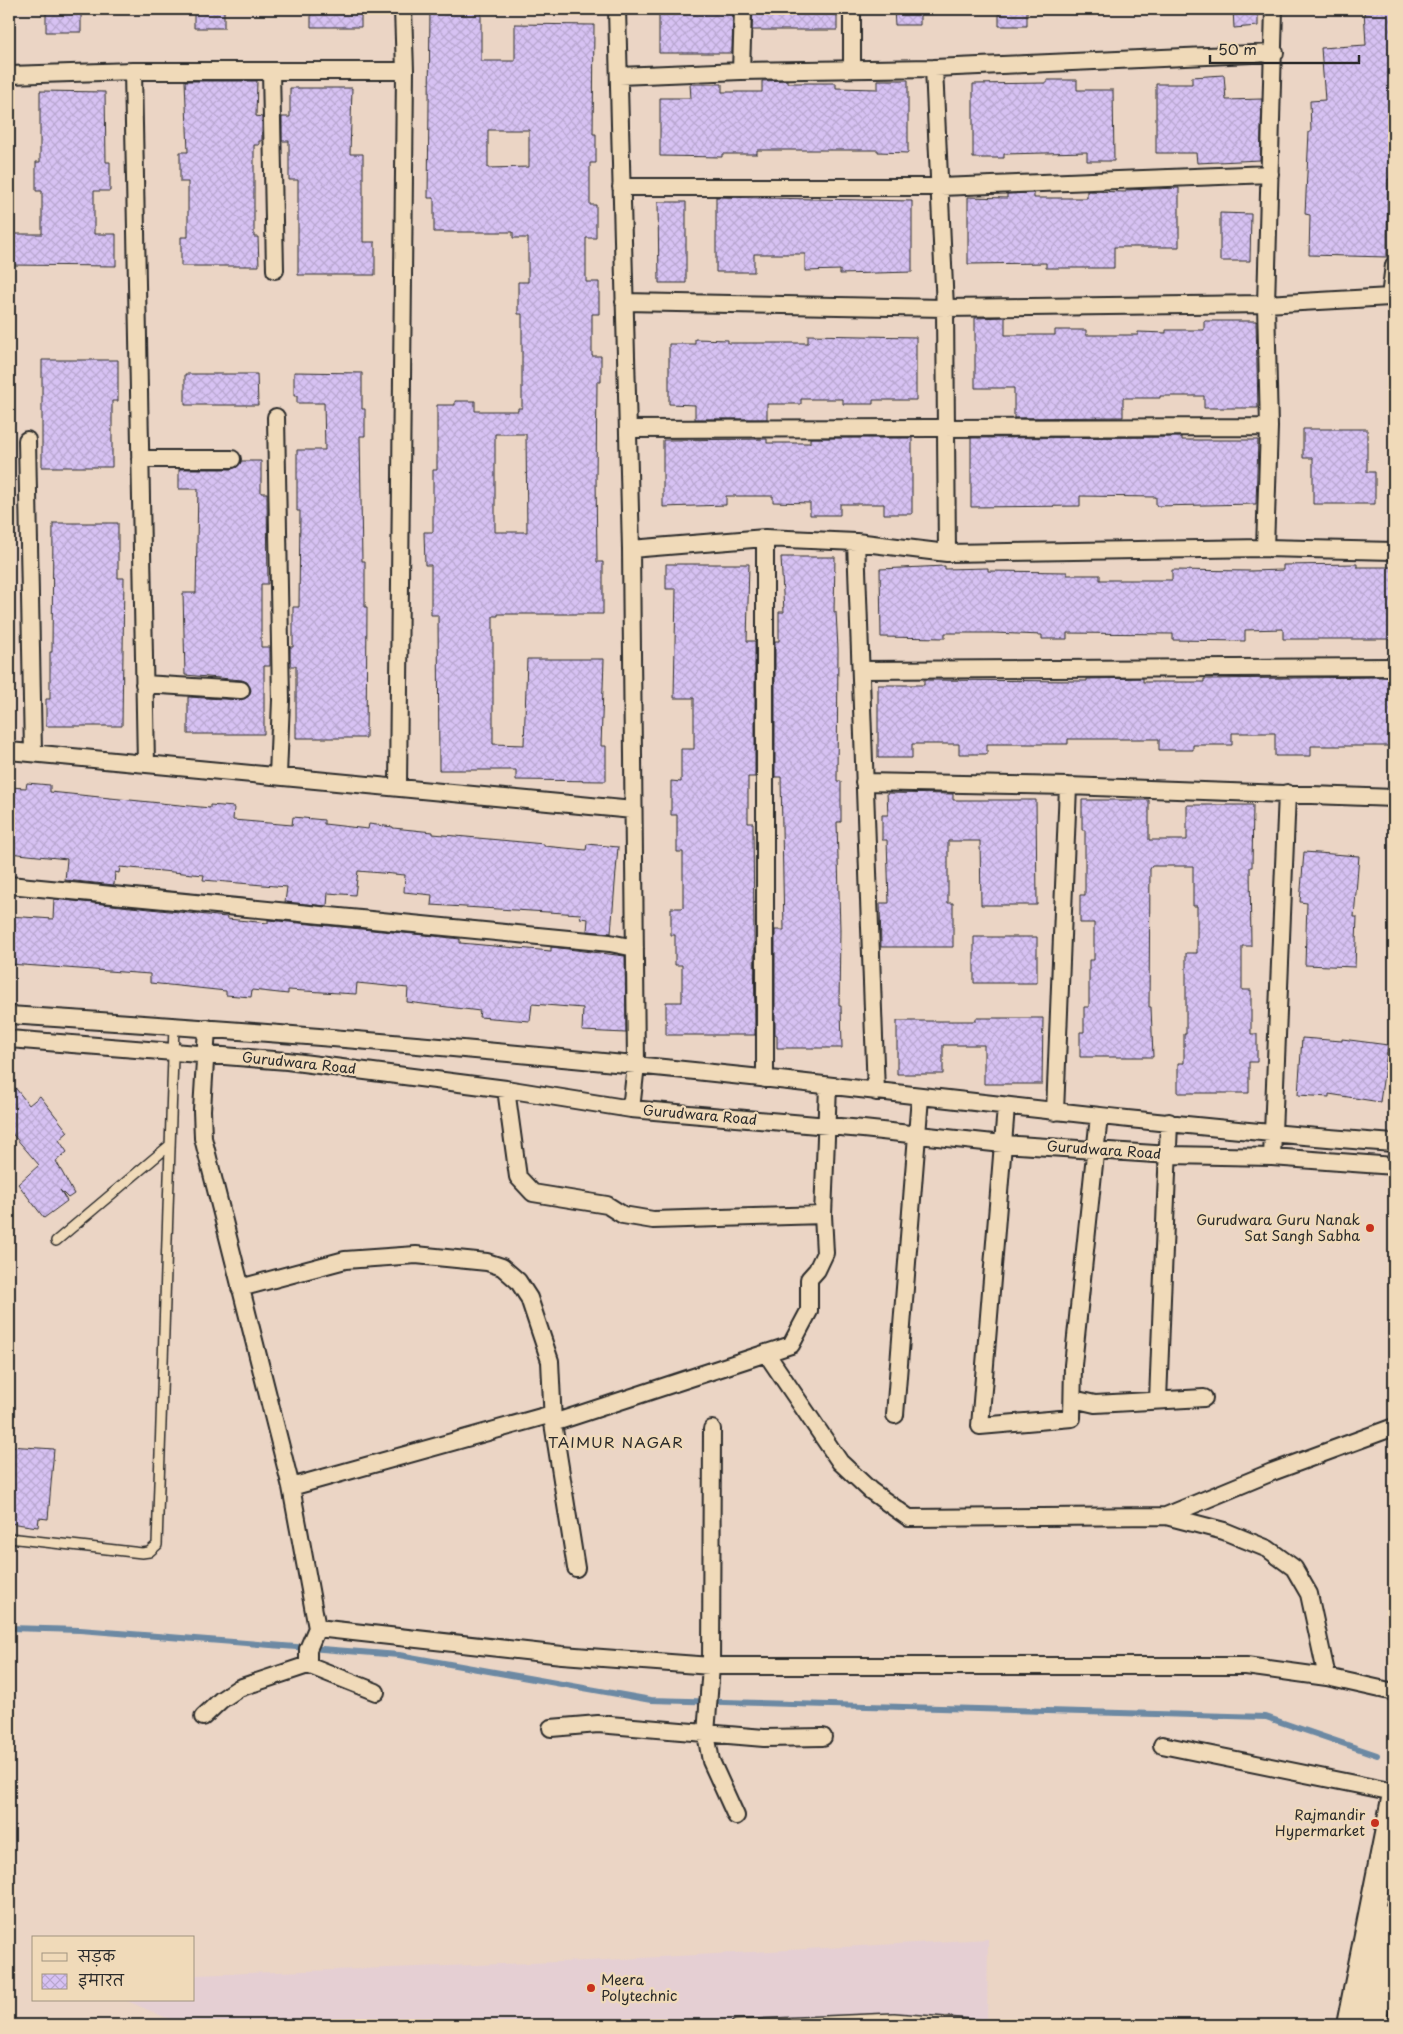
<svg xmlns="http://www.w3.org/2000/svg" width="1403" height="2034" font-family="'Playpen Sans','Playpen Sans Deva',sans-serif">
	<style>
		.built { fill: #e5cfd3 }
		.lines { fill: none; stroke-linecap: round; stroke-linejoin: round }
		.stream { stroke: #6c89a3; stroke-width: 6 }
		.building { fill: url(#building-cross-hatch); stroke: #2b2b2b; fill-rule: evenodd }
		.service-casing { stroke: #2b2b2b; stroke-width: 12 }
		.minor-casing { stroke: #2b2b2b; stroke-width: 20 }
		.secondary-casing { stroke: #2b2b2b; stroke-width: 28 }
		.service { stroke: #f0dab9; stroke-width: 9 }
		.minor { stroke: #f0dab9; stroke-width: 16 }
		.secondary { stroke: #f0dab9; stroke-width: 24 }
		.poi-dot { fill: #c8321e; stroke: #f0dab9; stroke-width: 2 }
		.labels { text-anchor: middle; stroke-width: 4.5; stroke-linejoin: round; paint-order: stroke }
		.street-label { font-size: 14px; fill: #2b2b2b; stroke: #f0dab9 }
		.poi-label { font-size: 14px; fill: #2b2b2b; stroke: #f0dab9; text-anchor: end }
		.neighbourhood-label { font-size: 15px; letter-spacing: 1px; fill: #2b2b2b; stroke: #f0dab9 }
	</style>
	<defs>
		<pattern id="building-cross-hatch" width="8" height="8" patternUnits="userSpaceOnUse" patternTransform="scale(1.25)"><rect width="8" height="8" fill="#d7c2f3"/><path d="M0 0l8 8M0 8l8-8" fill="none" stroke="#b9a7d0"/></pattern>
	</defs>
	<rect width="100%" height="100%" fill="#ebd5c5"/>
	<filter id="ink" filterUnits="userSpaceOnUse"><feTurbulence type="fractalNoise" baseFrequency=".02" numOctaves="2"/><feDisplacementMap in="SourceGraphic" scale="10" xChannelSelector="R" yChannelSelector="G"/><feConvolveMatrix kernelMatrix="1 2 1 2 8 2 1 2 1" color-interpolation-filters="sRGB"/></filter>
	<g filter="url(#ink)">
		<path class="built" d="M 988,1939 L 987,2025 L 183,2025 L 125,2000 L 194,2000 L 194,1975 L 586,1961 Z"/>
		<g class="lines">
			<path class="stream" d="M 9,1628 L 80,1630 L 399,1655 L 651,1700 L 1266,1717 L 1377,1755"/>
		</g>
		<path class="building" d="M 46,9 L 81,9 L 81,32 L 46,32 Z
			M 194,9 L 224,9 L 224,28 L 194,28 Z
			M 311,9 L 361,9 L 361,27 L 311,27 Z
			M 430,9 L 481,9 L 481,61 L 515,61 L 515,24 L 594,25 L 593,134 L 596,134 L 596,163 L 590,163 L 590,205 L 596,205 L 596,238 L 586,238 L 586,282 L 599,282 L 599,314 L 592,314 L 592,356 L 601,356 L 601,382 L 597,382 L 596,477 L 597,562 L 603,562 L 603,614 L 498,614 L 498,616 L 493,616 L 493,744 L 524,745 L 527,659 L 604,659 L 601,746 L 606,746 L 606,781 L 516,780 L 516,770 L 439,770 L 438,615 L 431,615 L 431,565 L 425,565 L 424,532 L 433,532 L 433,470 L 437,470 L 437,405 L 455,405 L 455,401 L 475,401 L 475,411 L 518,411 L 518,408 L 522,408 L 522,314 L 518,314 L 518,282 L 528,282 L 528,238 L 513,238 L 513,232 L 434,232 L 434,198 L 428,198 ZM 488,130 L 529,130 L 529,167 L 488,168 ZM 495,434 L 526,434 L 527,532 L 495,532 Z
			M 659,9 L 733,9 L 732,53 L 659,53 Z
			M 753,9 L 837,9 L 837,30 L 752,30 Z
			M 894,9 L 920,9 L 920,25 L 895,25 Z
			M 999,9 L 1027,9 L 1027,26 L 999,26 Z
			M 1233,9 L 1258,9 L 1258,26 L 1234,28 Z
			M 1364,9 L 1394,9 L 1394,85 L 1392,85 L 1394,179 L 1388,179 L 1387,257 L 1309,255 L 1310,215 L 1305,214 L 1309,132 L 1311,132 L 1310,101 L 1325,100 L 1321,48 L 1366,45 Z
			M 1224,75 L 1226,100 L 1262,99 L 1260,160 L 1197,163 L 1196,153 L 1156,153 L 1156,84 L 1192,84 L 1192,77 Z
			M 787,80 L 787,83 L 836,83 L 836,88 L 878,89 L 878,80 L 908,80 L 908,153 L 878,152 L 878,150 L 757,150 L 757,154 L 722,154 L 722,157 L 660,156 L 660,98 L 691,98 L 690,84 L 722,84 L 722,92 L 762,92 L 762,81 Z
			M 1047,80 L 1077,80 L 1077,90 L 1113,90 L 1114,161 L 1087,161 L 1087,152 L 1004,154 L 1004,158 L 973,158 L 973,84 L 1047,83 Z
			M 185,81 L 257,81 L 256,116 L 262,117 L 262,141 L 259,141 L 259,145 L 254,145 L 254,237 L 258,237 L 259,266 L 181,266 L 181,237 L 188,237 L 188,182 L 180,182 L 180,152 L 188,152 Z
			M 290,88 L 352,88 L 350,154 L 363,154 L 363,242 L 375,242 L 375,275 L 298,275 L 298,180 L 289,180 L 289,141 L 282,141 L 282,117 L 290,117 Z
			M 40,91 L 105,92 L 106,162 L 110,162 L 110,191 L 94,191 L 94,234 L 116,234 L 116,266 L 9,265 L 9,234 L 42,234 L 42,191 L 36,191 L 36,162 L 40,162 Z
			M 1179,188 L 1179,247 L 1114,247 L 1114,268 L 1046,268 L 1046,263 L 968,264 L 968,197 L 1007,198 L 1007,194 L 1034,193 L 1034,198 L 1087,198 L 1087,191 L 1126,192 L 1126,190 Z
			M 716,197 L 912,201 L 912,272 L 840,274 L 840,270 L 805,271 L 805,254 L 754,254 L 754,272 L 716,272 Z
			M 658,202 L 686,202 L 686,283 L 659,283 Z
			M 1220,213 L 1251,214 L 1250,261 L 1220,261 Z
			M 1005,317 L 1005,335 L 1055,335 L 1055,330 L 1086,330 L 1086,335 L 1138,335 L 1138,332 L 1166,333 L 1166,330 L 1204,330 L 1204,321 L 1256,321 L 1258,408 L 1204,408 L 1204,396 L 1160,396 L 1160,398 L 1123,398 L 1123,417 L 1014,418 L 1014,388 L 975,388 L 975,318 Z
			M 808,335 L 916,337 L 916,400 L 873,400 L 873,404 L 843,404 L 843,399 L 801,399 L 801,404 L 767,404 L 767,419 L 695,419 L 695,405 L 669,404 L 669,344 L 695,344 L 695,339 L 728,340 L 728,343 L 808,343 Z
			M 42,360 L 118,360 L 118,401 L 112,401 L 112,467 L 42,467 Z
			M 294,372 L 362,373 L 362,409 L 365,409 L 365,436 L 360,436 L 362,561 L 365,561 L 365,607 L 367,607 L 366,738 L 296,738 L 296,666 L 290,666 L 290,647 L 293,647 L 293,607 L 299,607 L 300,511 L 297,511 L 297,450 L 325,450 L 324,403 L 297,403 L 297,396 L 294,396 Z
			M 185,374 L 257,374 L 258,405 L 185,405 Z
			M 1303,429 L 1367,429 L 1367,472 L 1375,472 L 1375,504 L 1313,504 L 1313,458 L 1303,458 Z
			M 1182,437 L 1182,440 L 1258,440 L 1256,504 L 1156,506 L 1156,497 L 1080,496 L 1080,506 L 971,507 L 971,438 Z
			M 810,438 L 912,438 L 912,514 L 884,514 L 884,504 L 840,504 L 840,515 L 810,515 L 810,503 L 773,502 L 773,496 L 726,496 L 726,505 L 663,507 L 663,440 L 767,439 L 767,443 L 810,443 Z
			M 241,461 L 261,461 L 261,493 L 267,493 L 268,584 L 261,584 L 261,647 L 270,647 L 270,666 L 264,666 L 264,734 L 188,734 L 188,697 L 241,700 L 249,696 L 251,690 L 247,682 L 242,680 L 185,675 L 183,593 L 196,593 L 198,489 L 179,489 L 179,469 L 232,469 L 237,467 Z
			M 53,523 L 118,523 L 118,578 L 124,578 L 122,726 L 46,726 L 46,699 L 50,699 L 50,652 L 52,652 Z
			M 781,557 L 835,557 L 834,612 L 836,612 L 838,649 L 837,781 L 841,781 L 841,822 L 837,822 L 840,930 L 839,1006 L 841,1006 L 842,1048 L 777,1048 L 777,1035 L 775,1035 L 775,930 L 784,930 L 781,777 L 775,777 L 775,641 L 779,641 L 779,612 L 784,612 Z
			M 666,564 L 749,564 L 747,641 L 755,641 L 755,777 L 748,777 L 748,823 L 753,823 L 755,1035 L 666,1035 L 666,1002 L 682,1002 L 682,965 L 675,965 L 675,935 L 671,935 L 671,908 L 683,908 L 683,852 L 677,852 L 677,815 L 671,815 L 671,781 L 681,782 L 681,749 L 694,749 L 694,698 L 674,698 L 676,589 L 666,589 Z
			M 1357,564 L 1357,567 L 1394,567 L 1394,639 L 1283,639 L 1283,629 L 1245,630 L 1245,641 L 1173,640 L 1173,634 L 1067,633 L 1067,639 L 1042,639 L 1042,635 L 993,633 L 945,633 L 945,638 L 881,637 L 880,569 L 945,566 L 945,569 L 988,568 L 988,571 L 1067,572 L 1067,575 L 1100,575 L 1100,580 L 1172,580 L 1172,570 L 1250,571 L 1283,570 L 1283,565 Z
			M 1380,677 L 1394,678 L 1394,746 L 1311,746 L 1311,756 L 1275,756 L 1275,733 L 1232,733 L 1232,745 L 1193,745 L 1193,750 L 1159,750 L 1159,739 L 1068,739 L 1068,744 L 987,744 L 987,754 L 959,754 L 959,744 L 912,744 L 912,758 L 878,758 L 878,685 L 924,685 L 924,680 L 1087,681 L 1087,679 L 1143,678 L 1143,682 L 1204,682 L 1204,679 Z
			M 27,783 L 50,785 L 50,792 L 210,808 L 210,805 L 234,807 L 233,820 L 292,825 L 293,817 L 324,820 L 324,824 L 368,829 L 369,824 L 393,827 L 393,828 L 433,832 L 433,834 L 544,844 L 544,846 L 586,850 L 587,844 L 618,847 L 611,933 L 587,931 L 588,919 L 580,918 L 581,914 L 431,905 L 432,895 L 404,892 L 405,875 L 358,871 L 355,895 L 328,893 L 327,906 L 285,902 L 287,887 L 203,880 L 204,875 L 120,867 L 119,873 L 115,872 L 114,885 L 65,880 L 67,859 L 9,853 L 9,787 L 26,788 Z
			M 887,793 L 953,794 L 953,800 L 1036,800 L 1037,905 L 981,905 L 980,841 L 948,841 L 948,903 L 953,903 L 953,947 L 881,947 L 880,903 L 889,903 L 887,840 L 882,840 L 882,815 L 888,815 Z
			M 1082,800 L 1149,800 L 1149,840 L 1187,840 L 1187,805 L 1253,805 L 1252,867 L 1250,867 L 1251,946 L 1242,946 L 1242,990 L 1251,990 L 1251,1034 L 1257,1034 L 1257,1062 L 1249,1062 L 1249,1093 L 1178,1093 L 1178,1063 L 1184,1063 L 1184,1034 L 1186,1034 L 1186,953 L 1197,953 L 1197,906 L 1193,906 L 1193,866 L 1152,866 L 1150,869 L 1149,1007 L 1151,1007 L 1153,1057 L 1080,1057 L 1080,1032 L 1084,1032 L 1084,1007 L 1089,1007 L 1089,960 L 1094,960 L 1094,923 L 1080,923 L 1080,895 L 1085,895 L 1085,830 L 1082,830 Z
			M 1304,852 L 1359,856 L 1354,917 L 1357,917 L 1355,967 L 1305,965 L 1307,903 L 1300,902 Z
			M 54,899 L 227,917 L 227,919 L 268,923 L 268,920 L 434,936 L 460,939 L 460,943 L 551,951 L 551,947 L 625,956 L 626,1033 L 582,1031 L 583,1008 L 532,1004 L 530,1021 L 479,1017 L 480,1011 L 407,1002 L 408,988 L 357,983 L 356,994 L 288,990 L 288,994 L 252,990 L 251,997 L 226,995 L 226,991 L 150,983 L 150,974 L 9,964 L 9,916 L 53,919 Z
			M 974,937 L 1037,937 L 1037,983 L 974,983 Z
			M 976,1018 L 1043,1018 L 1042,1084 L 984,1084 L 984,1045 L 943,1045 L 943,1074 L 897,1074 L 897,1021 L 976,1021 Z
			M 1302,1038 L 1342,1041 L 1342,1039 L 1388,1045 L 1380,1102 L 1329,1094 L 1329,1097 L 1298,1095 Z
			M 9,1080 L 29,1105 L 40,1096 L 68,1132 L 59,1140 L 67,1152 L 56,1161 L 74,1194 L 68,1198 L 60,1190 L 67,1201 L 44,1218 L 18,1184 L 39,1165 L 9,1130 Z
			M 9,1446 L 54,1449 L 48,1519 L 39,1518 L 38,1527 L 9,1523 Z"/>
		<g class="lines">
			<defs>
				<path id="service" d="M 56,1241 L 170,1145
					M 9,1538 L 142,1553 L 149,1552 L 157,1545 L 174,1026
					M 736,2025 L 894,2018 L 981,2025"/>
				<path id="minor" d="M 617,9 L 631,549 L 636,1065 L 631,1109
					M 852,68 L 852,9
					M 934,68 L 945,308 L 947,553
					M 133,71 L 146,764
					M 271,71 L 275,270
					M 741,71 L 743,9
					M 9,75 L 133,71 L 405,71
					M 619,76 L 741,71 L 934,68 L 1275,53
					M 621,187 L 940,187 L 1270,174
					M 624,302 L 945,308 L 1266,304 L 1390,297 L 1394,265
					M 276,417 L 281,700 L 278,776
					M 628,429 L 1269,427
					M 27,440 L 33,752
					M 140,459 L 232,459
					M 856,542 L 876,1092
					M 1265,548 L 1269,427 L 1266,304 L 1274,9
					M 631,549 L 765,538 L 856,542 L 947,553 L 1265,548 L 1394,551
					M 862,670 L 1394,667
					M 144,684 L 241,690
					M 9,751 L 633,810
					M 864,782 L 1068,786 L 1394,798
					M 398,787 L 405,71 L 403,9
					M 9,885 L 610,943 L 635,948
					M 9,1015 C 260,1031 511,1051 761,1078 C 972,1101 1183,1128 1394,1143
					M 207,1028 L 202,1110 L 203,1138 L 291,1487 L 317,1628 L 308,1649 L 308,1665
					M 9,1039 L 287,1061 L 506,1089 L 631,1109 L 863,1129 L 1003,1144 L 1170,1155 L 1272,1157 L 1394,1166
					M 765,1079 L 765,538
					M 506,1089 L 518,1177 L 533,1193 L 607,1205 L 623,1215 L 653,1220 L 823,1215
					M 1006,1107 L 980,1426 L 1072,1418 L 1073,1365 L 1099,1116
					M 1055,1112 L 1068,786
					M 1272,1157 L 1287,793
					M 240,1288 L 345,1260 L 416,1255 L 487,1262 L 502,1267 L 518,1281 L 529,1298 L 550,1361 L 553,1423 L 576,1568
					M 766,1353 L 840,1462 L 871,1491 L 909,1518 L 1166,1516 L 1224,1531 L 1268,1549 L 1294,1568 L 1309,1594 L 1327,1677
					M 1073,1399 L 1095,1404 L 1204,1398
					M 1158,1400 L 1169,1122
					M 895,1415 L 920,1097
					M 553,1423 L 791,1345 L 809,1311 L 809,1279 L 817,1270 L 825,1253 L 823,1215 L 828,1086
					M 712,1429 L 711,1666 L 706,1734 L 711,1761 L 736,1816
					M 291,1487 L 552,1414
					M 1166,1516 L 1272,1472 L 1394,1427
					M 317,1628 L 562,1655 L 711,1666 L 1246,1666 L 1327,1677 L 1394,1692
					M 203,1717 L 221,1700 L 239,1688 L 308,1665 L 376,1692
					M 551,1728 L 598,1724 L 764,1738 L 823,1737
					M 1162,1745 L 1394,1792"/>
				<path id="secondary" d="M 1349,2025 L 1394,1799
					M 1373,2025 L 1394,1914"/>
			</defs>
			<use href="#service" class="service-casing"/>
			<use href="#minor" class="minor-casing"/>
			<use href="#secondary" class="secondary-casing"/>
			<use href="#service" class="service"/>
			<use href="#minor" class="minor"/>
			<use href="#secondary" class="secondary"/>
		</g>
	</g>
	<g class="poi-dot">
		<circle cx="1370" cy="1228" r="5"/>
		<circle cx="1375" cy="1823" r="5"/>
		<circle cx="591" cy="1988" r="5"/>
	</g>
	<g class="labels">
		<g class="street-label">
			<text transform="translate(299 1063) rotate(6)" y="5">Gurudwara Road</text>
			<text transform="translate(700 1115) rotate(5)" y="5">Gurudwara Road</text>
			<text transform="translate(1104 1150) rotate(4)" y="5">Gurudwara Road</text>
		</g>
		<g class="poi-label">
			<text x="1360" y="1225">Gurudwara Guru Nanak<tspan x="1360" dy="16">Sat Sangh Sabha</tspan></text>
			<text x="1365" y="1820">Rajmandir<tspan x="1365" dy="16">Hypermarket</tspan></text>
			<text x="601" y="1985" text-anchor="start">Meera<tspan x="601" dy="16">Polytechnic</tspan></text>
		</g>
		<g class="neighbourhood-label">
			<text x="616" y="1448">TAIMUR NAGAR</text>
		</g>
	</g>
	<rect width="1403" height="2034" fill="none" stroke="#f0dab9" stroke-width="30"/>
	<rect x="15" y="15" width="1373" height="2004" fill="none" stroke="#2b2b2b" stroke-width="2" filter="url(#ink)"/>
	<rect x="32" y="1936" width="162" height="65" fill="#f0dab9" stroke="#a19480"/>
	<rect x="42" y="1953" width="25" height="8" fill="#f0dab9" stroke="#a19480"/>
	<text x="78" y="1962" font-size="15" fill="#2b2b2b">सड़क</text>
	<rect x="42" y="1974" width="25" height="15" fill="url(#building-cross-hatch)" stroke="#a19480"/>
	<text x="78" y="1986" font-size="15" fill="#2b2b2b">इमारत</text>
	<path d="M1210 55v8h149v-8" fill="none" stroke="#2b2b2b" stroke-width="2.5"/>
	<text x="1218" y="55" font-size="15" fill="#2b2b2b" stroke="#f0dab9" stroke-width="4" paint-order="stroke">50 m</text>
</svg>
